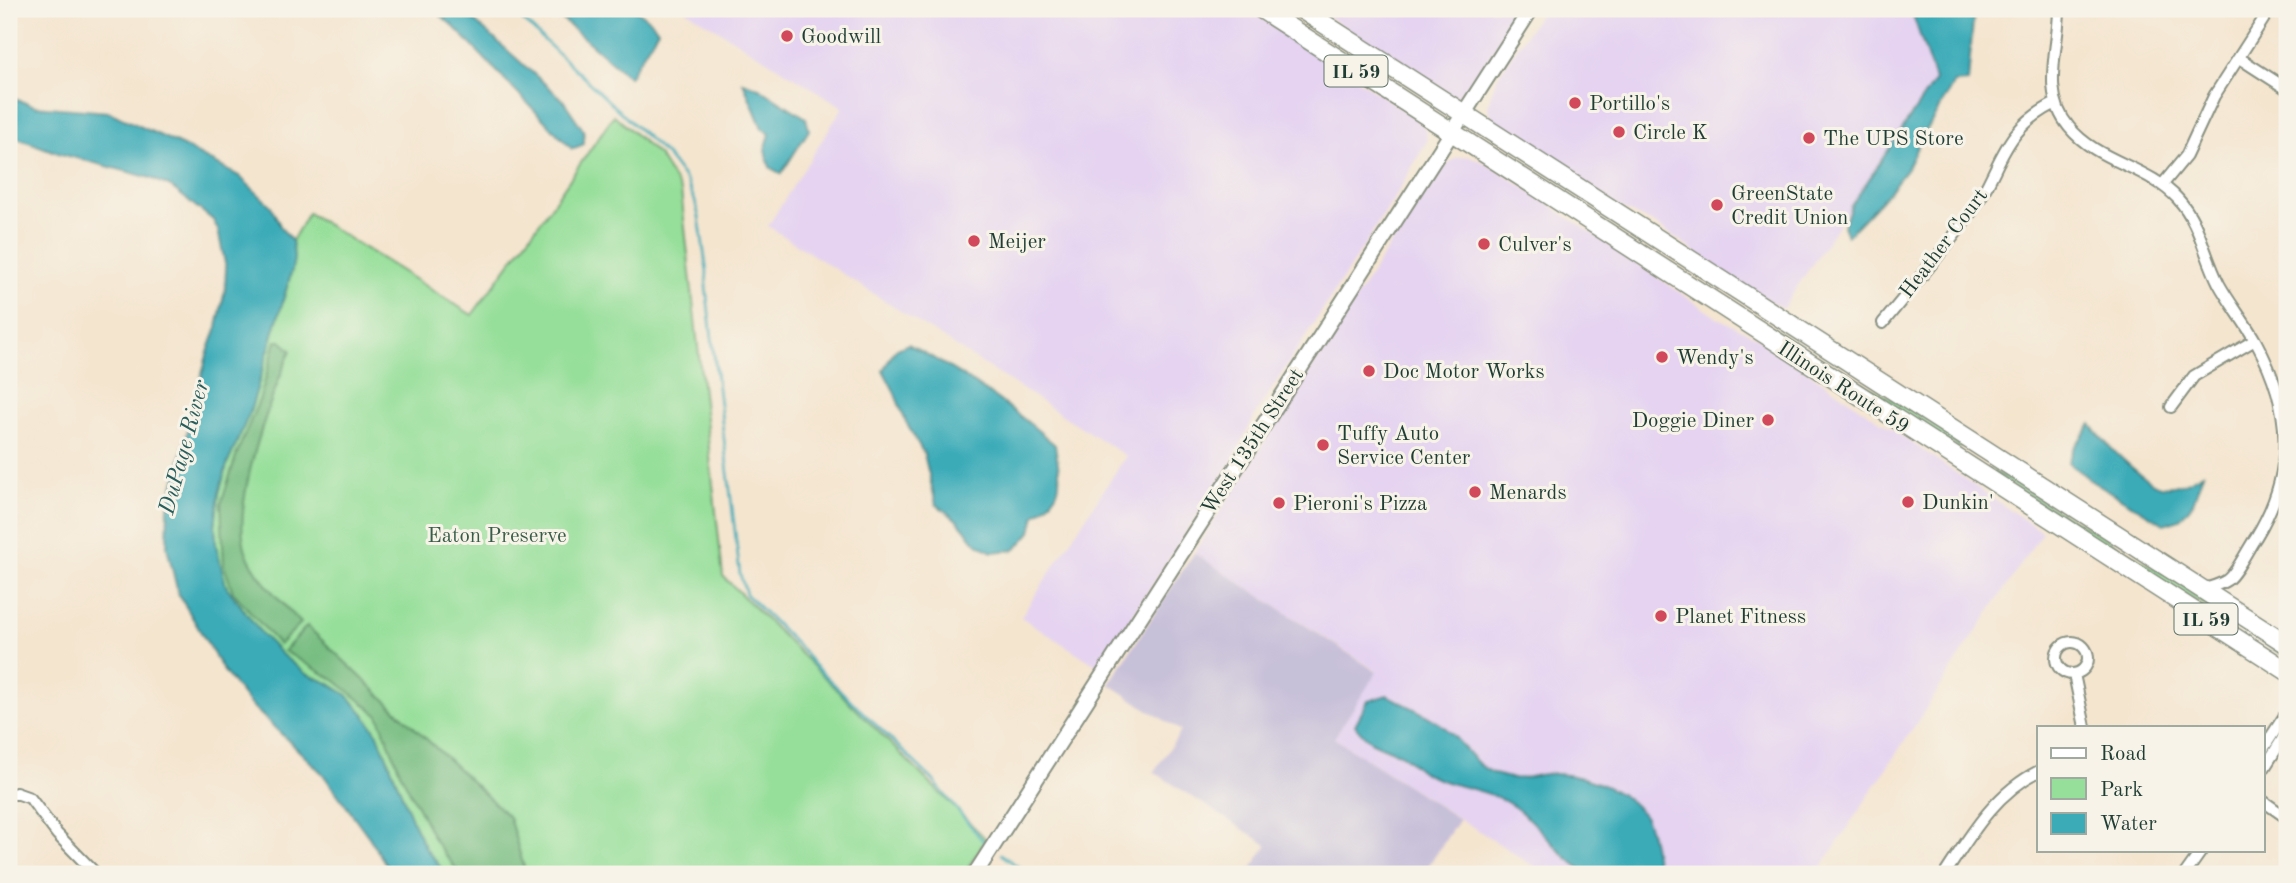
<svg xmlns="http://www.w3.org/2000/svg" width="2296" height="883" font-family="'Old Standard TT',serif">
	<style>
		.built { fill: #e5d3f1 }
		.industrial { fill: #c7c0d9 }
		.green { fill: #96df9a; stroke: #5a8e67; stroke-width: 2 }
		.forest { fill: #78be82; stroke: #4c7e5b; stroke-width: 2 }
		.water { fill: #3babb8; stroke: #2d7476; stroke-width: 2 }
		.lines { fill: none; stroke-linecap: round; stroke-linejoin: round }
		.stream { stroke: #3babb8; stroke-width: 2.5 }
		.minor-casing { stroke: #8a9182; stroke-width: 14 }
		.tertiary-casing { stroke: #8a9182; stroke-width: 18 }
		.primary-casing { stroke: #8a9182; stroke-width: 21 }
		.minor { stroke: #fff; stroke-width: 10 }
		.tertiary { stroke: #fff; stroke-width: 14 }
		.primary { stroke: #fff; stroke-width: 18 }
		.poi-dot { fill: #d1495b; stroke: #f7f3e8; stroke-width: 2.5 }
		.labels { text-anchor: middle; stroke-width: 6; stroke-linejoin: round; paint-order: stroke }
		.shield { fill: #f7f3e8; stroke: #60746a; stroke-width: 2 }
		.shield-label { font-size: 19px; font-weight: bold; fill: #1f3d34 }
		.poi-label { font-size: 21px; fill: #1f3d34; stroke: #f7f3e8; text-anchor: start }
		.street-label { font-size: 21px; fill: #1f3d34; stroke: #f7f3e8 }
		.park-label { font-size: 21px; fill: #375d48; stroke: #f7f3e8 }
		.water-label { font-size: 23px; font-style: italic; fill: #275e5c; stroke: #f7f3e8 }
	</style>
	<rect width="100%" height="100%" fill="#f7f3e8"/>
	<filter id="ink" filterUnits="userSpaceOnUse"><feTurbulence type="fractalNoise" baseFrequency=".0143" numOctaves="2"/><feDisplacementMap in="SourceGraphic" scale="14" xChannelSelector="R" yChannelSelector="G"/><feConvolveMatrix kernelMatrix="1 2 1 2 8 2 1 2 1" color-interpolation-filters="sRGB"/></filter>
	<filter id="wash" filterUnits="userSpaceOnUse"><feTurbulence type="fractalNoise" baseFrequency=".00686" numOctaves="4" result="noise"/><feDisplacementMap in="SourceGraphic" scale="28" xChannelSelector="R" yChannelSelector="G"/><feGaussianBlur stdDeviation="1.57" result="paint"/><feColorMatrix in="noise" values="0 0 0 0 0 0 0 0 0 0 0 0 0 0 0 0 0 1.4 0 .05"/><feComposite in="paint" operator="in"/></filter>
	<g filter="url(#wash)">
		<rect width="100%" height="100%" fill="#f4e5cf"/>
		<path class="built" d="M 688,9 L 1244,9 L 1279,28 L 1414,117 L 1426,130 L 1427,141 L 1395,197 L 1255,415 L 1232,461 L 1099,667 L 1021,617 L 1126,456 L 768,226 L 843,107 L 687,11 Z
			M 1317,9 L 1521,9 L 1459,104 Z
			M 1543,9 L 1911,9 L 1935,80 L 1783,308 L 1738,285 L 1681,241 L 1653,223 L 1619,207 L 1500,128 L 1492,119 L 1488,108 L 1491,94 L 1498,76 Z
			M 1469,156 L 1492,166 L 1716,317 L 1760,339 L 2042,532 L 1817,874 L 1546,874 L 1334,738 L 1377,671 L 1194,553 L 1430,182 L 1445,166 L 1456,158 Z"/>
		<path class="industrial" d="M 1194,553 L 1377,672 L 1334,738 L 1459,819 L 1423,874 L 1248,874 L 1267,845 L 1154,772 L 1181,731 L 1109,684 Z"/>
		<path class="green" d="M 614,115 L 659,156 L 681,191 L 723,576 L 986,839 L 964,874 L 446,874 L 426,849 L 415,827 L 378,735 L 364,714 L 347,695 L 328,683 L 306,674 L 282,655 L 262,634 L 226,586 L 216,545 L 215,526 L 219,493 L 227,465 L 250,412 L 292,270 L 294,257 L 292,241 L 308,213 L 472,315 L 543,218 Z
			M 1766,324 L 1832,366 L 1906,407 L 1950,436 L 1960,446 L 1959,448 L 1865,388 L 1791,346 L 1765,325 Z
			M 1987,469 C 2014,479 2037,499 2062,513 C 2139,557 2213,604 2287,652 L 2287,658 L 2209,608 L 2121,558 Z"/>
		<path class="forest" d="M 276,341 L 281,341 L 291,350 C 272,394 230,505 246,551 C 255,577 283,603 301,623 L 279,645 L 233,592 L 224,565 L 221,504 L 237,453 L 260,398 Z
			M 307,626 L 509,817 L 526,874 L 460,874 L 435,841 L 401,774 L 378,715 L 336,681 L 284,651 Z"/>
		<path class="water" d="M 433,9 L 461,9 L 563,100 L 584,131 L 584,144 L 572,149 L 453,26 Z
			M 550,9 L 635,9 L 651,21 L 658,30 L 629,77 Z
			M 1911,9 L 1974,9 L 1968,82 L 1954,83 L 1919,143 L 1906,170 L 1886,195 L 1847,236 L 1843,226 L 1851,206 L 1935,80 Z
			M 743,82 L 759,88 L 806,118 L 809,130 L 781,174 L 770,167 L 765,150 L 770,134 L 762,128 Z
			M 9,97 L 35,106 L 109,112 L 183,146 L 239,176 L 271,206 L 281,228 L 292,241 L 294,258 L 292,270 L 250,412 L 227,465 L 219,493 L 215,526 L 216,545 L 226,586 L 262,634 L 282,655 L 306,674 L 328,683 L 347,695 L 364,714 L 378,735 L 415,827 L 426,849 L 446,874 L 393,874 L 390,871 L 369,837 L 322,773 L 248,702 L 223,670 L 178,593 L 167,547 L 168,507 L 207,355 L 217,327 L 225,290 L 226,268 L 218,230 L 213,220 L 171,187 L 151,178 L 61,154 L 9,135 Z
			M 908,344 C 960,372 1010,405 1055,445 C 1060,478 1067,494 1035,515 L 1031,532 L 1015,550 L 992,552 L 976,543 L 958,521 L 936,504 L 924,454 L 906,422 L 893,389 L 883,370 L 895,350 Z
			M 2091,424 C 2100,439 2144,483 2161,486 C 2176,489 2191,480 2203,473 L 2193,503 L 2180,519 L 2164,524 L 2088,478 L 2068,462 L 2074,448 Z
			M 1387,695 C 1405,705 1426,713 1443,726 C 1463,741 1473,767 1498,775 C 1525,784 1533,772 1556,774 C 1586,775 1633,792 1647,822 C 1653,837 1655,858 1658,874 C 1645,874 1599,878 1589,873 C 1562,861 1539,823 1513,806 C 1487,788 1456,788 1428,775 C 1417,770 1410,758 1398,753 C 1376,743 1370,745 1355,725 L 1368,701 Z"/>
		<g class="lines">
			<path class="stream" d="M 511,9 L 667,156 L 686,181 L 695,201 L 699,217 L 707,272 L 706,287 L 740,574 L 746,594 L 804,652 L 812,663 L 933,780 L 983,841
				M 1001,854 L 1028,874"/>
		</g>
	</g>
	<g filter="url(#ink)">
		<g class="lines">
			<defs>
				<path id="minor" d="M 2059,9 C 2059,48 2040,92 2069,127 C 2097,162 2148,166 2178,199 C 2200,223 2204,255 2219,284 C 2230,304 2245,322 2256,342 C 2292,408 2296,472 2256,537 C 2249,547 2236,574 2227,580 C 2220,585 2210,587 2202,590
					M 2239,58 L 2287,89
					M 2163,184 L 2186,156 L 2214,96 L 2270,9
					M 1883,323 C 1912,287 1943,252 1970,214 C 2003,168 1999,131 2056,103
					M 2171,407 L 2194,376 L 2255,340
					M2056 658a16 16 0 1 1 32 0a16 16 0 1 1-32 0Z
					M 2074,674 L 2085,727
					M 2263,749 L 2287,712
					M 2263,770 L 2287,732
					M 9,795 L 16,793 L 30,798 L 57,834 L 96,874
					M 2263,801 L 2287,818
					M 1945,874 C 1971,834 1995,793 2039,771
					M 2185,874 L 2202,850"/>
				<path id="tertiary" d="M 975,874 L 1531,9"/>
				<path id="primary" d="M 1261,9 L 2287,671
					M 1301,9 L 2287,644"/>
			</defs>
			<use href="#minor" class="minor-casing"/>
			<use href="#tertiary" class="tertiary-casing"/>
			<use href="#primary" class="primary-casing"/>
			<use href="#minor" class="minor"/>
			<use href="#tertiary" class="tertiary"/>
			<use href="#primary" class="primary"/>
		</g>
	</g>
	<g class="poi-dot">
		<circle cx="787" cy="36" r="7"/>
		<circle cx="1575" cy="103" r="7"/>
		<circle cx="1619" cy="132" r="7"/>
		<circle cx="1809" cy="138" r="7"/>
		<circle cx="1717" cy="205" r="7"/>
		<circle cx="974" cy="241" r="7"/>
		<circle cx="1484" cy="244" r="7"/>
		<circle cx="1662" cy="357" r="7"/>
		<circle cx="1369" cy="371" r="7"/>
		<circle cx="1768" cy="420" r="7"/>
		<circle cx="1323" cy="445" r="7"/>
		<circle cx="1475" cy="492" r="7"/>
		<circle cx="1908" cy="502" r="7"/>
		<circle cx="1279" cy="503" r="7"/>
		<circle cx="1661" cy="616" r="7"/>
	</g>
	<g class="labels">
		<g class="shield">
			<rect x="1324.5" y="55.5" width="63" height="31" rx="5"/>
			<rect x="2174.5" y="603.5" width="63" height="31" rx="5"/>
		</g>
		<g class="shield-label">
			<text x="1356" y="78">IL 59</text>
			<text x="2206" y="626">IL 59</text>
		</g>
		<g class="poi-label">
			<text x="801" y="43">Goodwill</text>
			<text x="1589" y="110">Portillo's</text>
			<text x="1633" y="139">Circle K</text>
			<text x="1823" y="145">The UPS Store</text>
			<text x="1731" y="200">GreenState<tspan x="1731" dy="24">Credit Union</tspan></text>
			<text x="988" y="248">Meijer</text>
			<text x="1498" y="251">Culver's</text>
			<text x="1676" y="364">Wendy's</text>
			<text x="1383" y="378">Doc Motor Works</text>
			<text x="1754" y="427" text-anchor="end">Doggie Diner</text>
			<text x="1337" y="440">Tuffy Auto<tspan x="1337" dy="24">Service Center</tspan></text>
			<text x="1489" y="499">Menards</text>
			<text x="1922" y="509">Dunkin'</text>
			<text x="1293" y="510">Pieroni's Pizza</text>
			<text x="1675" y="623">Planet Fitness</text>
		</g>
		<g class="street-label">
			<text transform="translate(1943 243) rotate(-53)" y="7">Heather Court</text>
			<text transform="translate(1844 387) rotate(33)" y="7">Illinois Route 59</text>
			<text transform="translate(1252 441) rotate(-57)" y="7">West 135th Street</text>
		</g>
		<g class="park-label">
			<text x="497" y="542">Eaton Preserve</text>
		</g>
		<g class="water-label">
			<text transform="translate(183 447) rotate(-75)" y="8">DuPage River</text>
		</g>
	</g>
	<rect width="2296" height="883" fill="none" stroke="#f7f3e8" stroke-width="35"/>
	<rect x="2037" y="726" width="228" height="126" fill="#f7f3e8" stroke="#a1aaa0" stroke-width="2"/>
	<rect x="2051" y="748" width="35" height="10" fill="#ffffff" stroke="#a1aaa0" stroke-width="2"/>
	<text x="2100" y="760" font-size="21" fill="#1f3d34">Road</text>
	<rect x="2051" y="778" width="35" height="21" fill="#96df9a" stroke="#a1aaa0" stroke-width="2"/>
	<text x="2100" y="796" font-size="21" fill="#1f3d34">Park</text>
	<rect x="2051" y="813" width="35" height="21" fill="#3babb8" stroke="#a1aaa0" stroke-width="2"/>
	<text x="2100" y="830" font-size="21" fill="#1f3d34">Water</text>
</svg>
